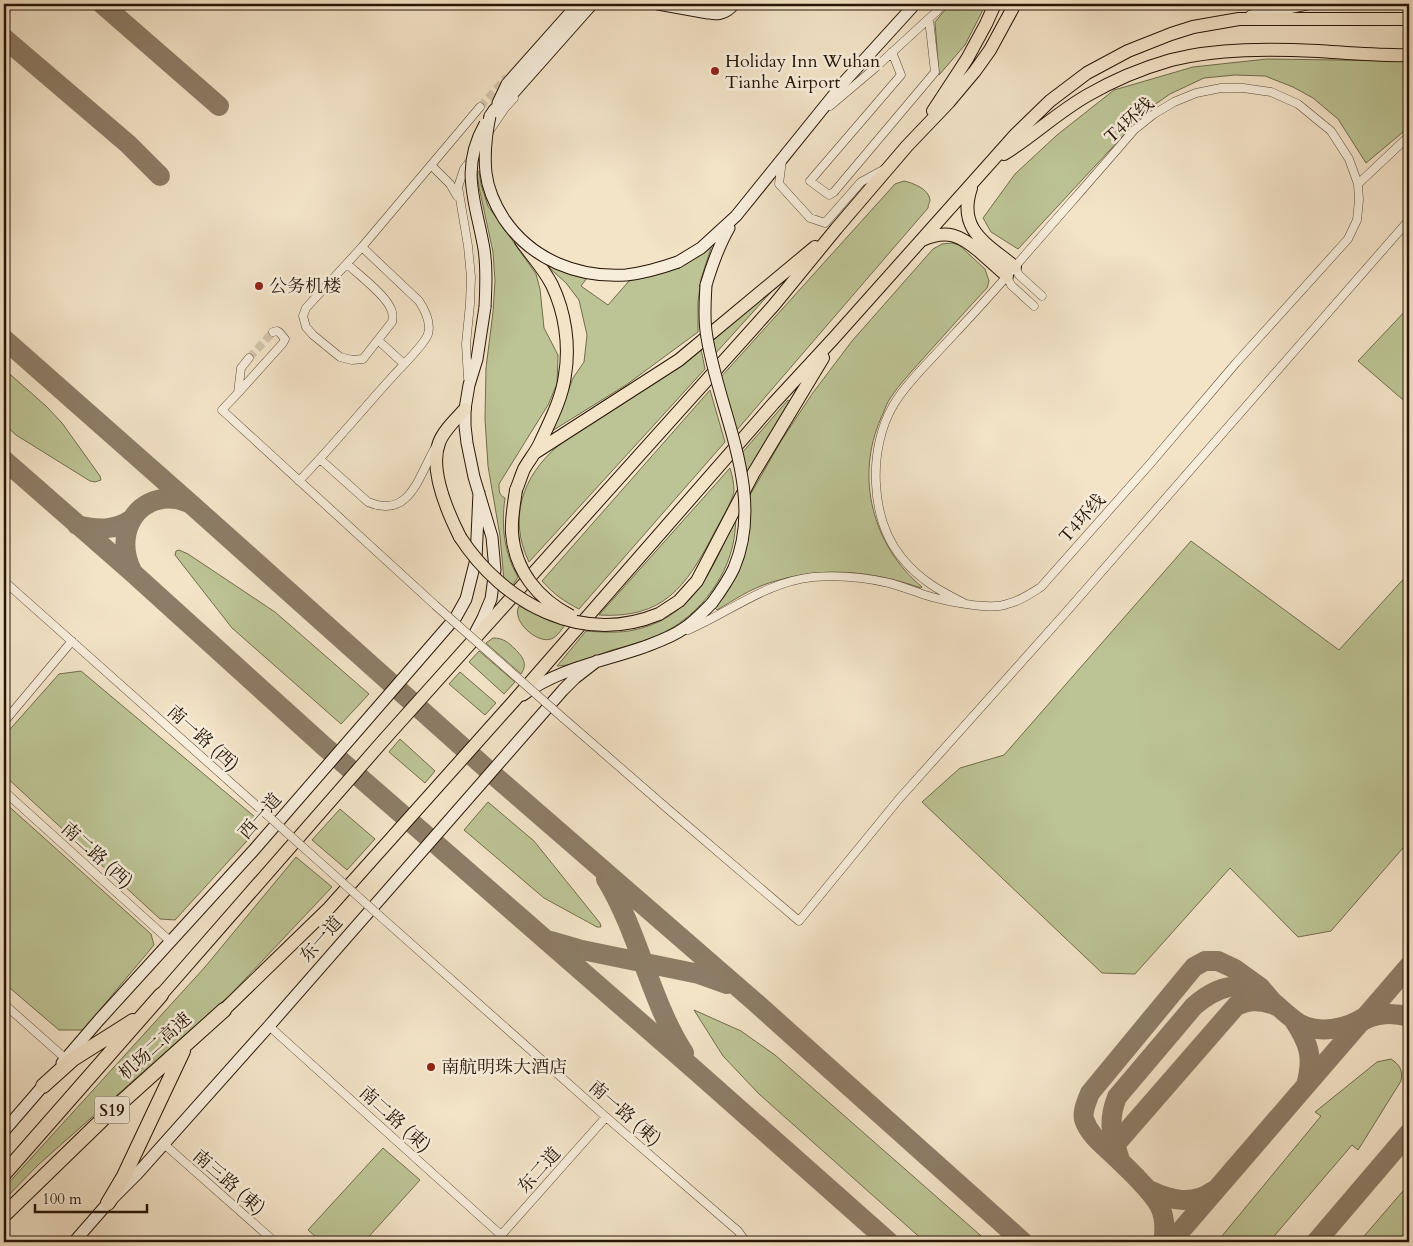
<svg xmlns="http://www.w3.org/2000/svg" width="1413" height="1246" font-family="Cardo,'Noto Serif SC',serif">
	<style>
		.green { fill: #bcc394; stroke: #726c4d }
		.lines { fill: none; stroke-linecap: round; stroke-linejoin: round }
		.taxiway { stroke: #8d7c66; stroke-width: 20 }
		.street-tunnel { stroke: #d4c4aa; stroke-width: 8; stroke-dasharray: 8 4; stroke-linecap: butt }
		.street-casing { stroke: #5a4836; stroke-width: 9 }
		.secondary-casing { stroke: #271506; stroke-width: 13 }
		.primary-casing { stroke: #271506; stroke-width: 14 }
		.highway-casing { stroke: #271506; stroke-width: 16 }
		.street { stroke: #f7eddb; stroke-width: 8 }
		.secondary { stroke: #f7eddb; stroke-width: 11 }
		.primary { stroke: #f3e3c7; stroke-width: 12 }
		.highway { stroke: #f3e3c7; stroke-width: 14 }
		.street-bridge-casing { stroke: #5a4836; stroke-width: 9; stroke-linecap: butt }
		.secondary-bridge-casing { stroke: #271506; stroke-width: 13; stroke-linecap: butt }
		.primary-bridge-casing { stroke: #271506; stroke-width: 14; stroke-linecap: butt }
		.street-bridge { stroke: #f7eddb; stroke-width: 8 }
		.secondary-bridge { stroke: #f7eddb; stroke-width: 11 }
		.primary-bridge { stroke: #f3e3c7; stroke-width: 12 }
		.poi-dot { fill: #8f2418; stroke: #f7eddb; stroke-width: 2 }
		.labels { text-anchor: middle; stroke-width: 5; stroke-linejoin: round; paint-order: stroke }
		.shield { fill: #f7eddb; stroke: #655646; stroke-width: 1 }
		.shield-label { font-size: 16px; font-weight: bold; fill: #271506 }
		.poi-label { font-size: 18px; fill: #271506; stroke: #f7eddb; text-anchor: start }
		.street-label { font-size: 18px; fill: #271506; stroke: #f7eddb }
	</style>
	<rect width="100%" height="100%" fill="#f3e3c7"/>
	<filter id="stains"><feTurbulence type="fractalNoise" baseFrequency=".004" numOctaves="4"/><feColorMatrix values="0 0 0 0 .2 0 0 0 0 .09 0 0 0 0 .02 0 0 0 .5 -.17"/></filter>
	<radialGradient id="worn" r=".72"><stop offset=".6" stop-color="#630" stop-opacity="0"/><stop offset="1" stop-color="#630" stop-opacity=".3"/></radialGradient>
	<path class="green" d="M 950,4 L 986,4 L 965,45 L 939,75 L 935,22 Z
		M 1267,59 L 1409,61 L 1409,127 L 1366,163 L 1338,119 L 1313,98 L 1293,87 L 1265,76 L 1235,75 L 1204,78 L 1170,94 L 1147,110 L 1018,249 L 991,232 L 983,218 L 1015,174 L 1057,135 L 1114,90 L 1193,67 Z
		M 479,171 L 481,185 L 488,206 L 536,274 L 540,289 L 544,328 L 558,355 L 557,384 L 548,405 L 499,484 C 499,491 499,495 505,498 C 501,526 504,553 518,577 L 512,586 L 504,580 L 500,536 L 488,466 L 485,419 L 486,368 L 493,312 L 495,281 L 493,252 L 479,187 L 477,172 Z
		M 904,181 C 913,183 929,189 930,200 C 930,202 928,205 928,208 L 736,431 L 720,378 L 895,184 Z
		M 713,242 L 701,279 L 698,302 L 698,332 L 626,385 L 552,431 L 560,413 L 573,378 L 584,362 L 587,335 L 579,300 L 566,283 L 544,263 L 572,275 L 587,278 L 581,286 L 608,305 L 629,281 L 653,275 Z
		M 952,243 L 959,245 L 985,269 L 989,281 L 987,288 C 967,309 948,331 928,353 C 915,368 900,383 889,400 C 886,405 884,412 881,418 C 855,477 872,545 922,587 L 921,588 C 869,570 821,566 769,583 C 750,589 734,600 717,610 L 715,608 L 725,595 L 749,497 L 781,441 L 812,394 L 852,341 L 933,249 L 942,244 Z
		M 769,291 L 771,291 L 771,292 L 715,354 L 713,340 Z
		M 1409,307 L 1409,405 L 1358,361 Z
		M 701,349 L 705,369 L 529,562 C 508,519 522,476 558,446 C 577,431 599,419 619,406 C 647,388 674,369 701,349 Z
		M 4,369 L 46,406 L 62,423 L 100,476 L 101,480 L 95,482 L 90,481 L 16,435 L 4,424 Z
		M 710,390 L 725,442 L 579,609 C 563,601 554,594 542,581 Z
		M 788,400 L 790,401 L 746,475 L 741,454 Z
		M 730,468 C 732,475 734,483 734,490 C 735,497 717,527 713,535 C 686,587 663,619 599,615 Z
		M 736,516 C 736,523 735,531 734,539 C 727,581 695,620 656,636 C 642,642 627,646 612,650 C 595,656 575,666 557,666 L 586,631 C 600,632 615,633 629,631 C 693,620 713,569 736,516 Z
		M 1191,541 L 1339,650 L 1409,573 L 1409,841 L 1331,931 L 1298,937 L 1230,868 L 1135,974 L 1102,973 L 922,802 L 960,768 L 1004,755 Z
		M 179,550 L 188,554 L 275,612 L 369,694 L 341,724 L 232,628 L 175,555 L 176,551 Z
		M 519,606 L 550,621 L 565,625 C 561,630 557,637 551,639 C 537,644 511,621 519,606 Z
		M 493,638 C 503,638 508,642 515,649 C 523,657 528,664 521,674 L 486,643 Z
		M 479,651 L 515,682 L 504,694 L 469,662 Z
		M 81,671 L 255,817 L 256,831 L 175,920 L 160,919 L 4,775 L 4,736 L 59,674 Z
		M 460,672 L 496,703 L 485,715 L 449,684 Z
		M 400,739 L 435,771 L 425,783 L 389,752 Z
		M 4,802 L 151,934 L 154,945 L 83,1030 L 59,1030 L 4,983 Z
		M 488,802 L 534,841 L 600,923 L 601,927 L 597,927 L 544,898 L 464,830 Z
		M 340,809 L 375,839 L 347,870 L 312,840 Z
		M 296,857 L 332,887 L 230,995 L 38,1165 L 4,1200 L 4,1188 L 205,967 Z
		M 694,1010 L 741,1031 L 775,1055 L 988,1242 L 925,1242 L 759,1094 L 723,1056 Z
		M 1391,1059 C 1400,1065 1403,1070 1401,1081 L 1358,1150 L 1352,1145 L 1269,1242 L 1217,1242 L 1321,1116 L 1315,1112 L 1377,1062 Z
		M 383,1148 L 420,1180 L 364,1242 L 322,1242 L 308,1230 Z
		M 1409,1184 L 1409,1242 L 1359,1242 Z"/>
	<g class="lines">
		<path class="taxiway" d="M 102,4 L 219,106
			M 4,38 L 128,144 L 160,176
			M 4,339 L 192,505 L 497,778 L 755,1002 L 1023,1242
			M 4,460 L 133,573 L 326,748 L 696,1071 L 889,1242
			M 77,525 C 97,530 115,531 132,519
			M 132,571 C 114,536 134,494 176,499 C 181,500 186,502 191,504
			M 606,879 C 639,933 650,1000 684,1053
			M 551,941 L 582,950 L 699,974 L 727,984
			M 1293,1019 C 1309,1043 1314,1057 1306,1085
			M 1361,1022 C 1375,1013 1393,1012 1409,1017
			M 1115,1145 L 1236,1006 C 1250,1000 1257,1000 1272,1004
			M 1120,1160 C 1112,1135 1107,1123 1117,1097 L 1194,1006 C 1215,988 1238,978 1264,995 C 1277,1004 1287,1016 1300,1024 C 1320,1034 1345,1029 1363,1018
			M 1149,1190 C 1170,1200 1193,1206 1213,1191
			M 1163,1242 C 1169,1210 1156,1198 1135,1176 C 1126,1167 1117,1158 1107,1149 C 1098,1141 1088,1132 1084,1119 C 1082,1111 1087,1101 1090,1093 L 1194,967 L 1205,961 L 1218,961 L 1235,969 L 1260,987 L 1276,1006
			M 1171,1242 L 1409,966
			M 1316,1242 L 1409,1133"/>
		<path class="street-tunnel" d="M 480,107 L 507,77
			M 249,358 L 273,332"/>
		<defs>
			<path id="street" d="M 892,52 L 901,75 L 810,181 L 829,195 L 834,192 L 935,72 L 929,19
				M 830,106 L 875,68 L 936,12 L 943,4
				M 488,133 L 505,108 L 514,98
				M 782,160 L 779,184 L 810,218 L 825,223 L 861,182 L 883,170
				M 431,165 L 450,184 L 457,196
				M 1358,184 L 1409,136
				M 347,264 C 358,274 384,294 390,307 C 393,312 393,317 392,322 L 363,359 L 352,360 L 340,357 L 313,335 L 306,327 L 303,316 L 306,308 L 362,247 L 480,107
				M 1015,267 L 1019,275 L 1042,296
				M 1007,276 L 1011,285 L 1034,306
				M 379,341 L 404,364
				M 249,358 L 241,368 L 238,393 L 283,343 L 285,339 L 279,332 L 277,331 L 273,332
				M 468,378 L 466,344 L 470,304 L 471,277 L 468,246 L 458,187 L 464,169 L 471,160
				M 238,393 L 222,410 L 435,605
				M 320,459 L 368,502 C 410,520 419,475 435,448
				M 299,481 C 332,447 362,410 394,375 C 402,366 425,344 428,334 C 431,323 425,310 419,301 L 362,247
				M 4,581 L 266,814
				M 688,630 C 730,612 766,582 813,577 C 838,575 864,577 889,583 C 901,586 913,591 925,595 C 941,600 957,603 973,605 C 984,606 997,608 1007,604 C 1020,601 1030,594 1041,587 L 1150,464 L 1236,363 L 1348,239 L 1357,220 L 1359,200 L 1358,184 L 1349,159 L 1331,131 L 1298,104 L 1271,92 L 1243,88 L 1221,88 L 1196,93 L 1174,102 L 1154,114 L 1134,130 C 1092,179 1049,227 1007,276 C 983,304 958,330 933,357 C 919,372 904,387 894,404 C 868,447 869,518 902,558 C 921,581 940,591 966,604
				M 562,717 L 669,810 L 799,921 L 899,799 L 1068,610 L 1409,220
				M 4,722 L 72,641
				M 4,791 L 170,941
				M 381,917 L 606,1117 L 738,1231 L 746,1242
				M 4,1004 L 66,1059
				M 269,1026 L 501,1235
				M 164,1144 L 275,1242
				M 495,1242 L 606,1117"/>
			<path id="secondary" d="M 658,4 L 708,13
				M 703,10 C 715,17 726,14 734,4
				M 1251,16 L 1307,4
				M 498,103 L 507,84 L 578,4
				M 490,116 L 494,110 L 514,92 L 592,4
				M 678,262 L 701,248 L 736,216 L 845,81 L 915,4
				M 706,285 C 712,265 718,247 729,228
				M 474,635 L 483,618 L 491,599 L 495,570 L 492,537 L 474,477 L 467,443 L 465,426 L 465,409 L 469,385 L 477,359 L 485,307
				M 523,695 C 557,669 604,661 644,647 C 657,642 672,637 683,629 C 694,622 703,612 712,603
				M 62,1063 L 99,1020 L 253,851 L 456,617 L 466,599 L 476,559 L 479,493
				M 4,1131 L 48,1080
				M 74,1242 L 108,1203 L 137,1174 L 269,1026 L 563,690 L 575,678 L 597,661"/>
			<path id="primary" d="M 933,111 L 967,59 L 986,24 L 995,4
				M 1004,154 C 1033,136 1058,112 1088,95 C 1114,80 1143,68 1171,60 C 1218,48 1271,49 1318,51 C 1349,53 1379,56 1409,55
				M 971,188 C 957,230 986,243 1015,267
				M 922,240 C 947,229 960,235 980,252 C 989,260 998,268 1007,276
				M 536,452 L 679,360 L 815,247
				M 516,490 C 519,483 521,476 524,469 C 529,460 536,452 540,443 C 550,421 562,399 565,375 C 570,345 565,312 552,285 C 544,269 531,255 521,241
				M 460,537 C 448,513 429,470 439,443 C 443,431 457,418 465,409
				M 659,614 L 679,601 L 697,581 L 753,474 L 823,358
				M 161,995 L 382,742 L 774,305 L 836,229 L 907,146 L 949,102 L 975,71 L 990,50 L 1015,4
				M 224,1010 L 329,908 L 513,702 L 773,404 L 834,338 L 1016,134 L 1050,101 L 1087,73 L 1128,51 L 1171,34 L 1193,27 L 1239,19 L 1409,19"/>
			<path id="highway" d="M 43,1086 L 73,1059 L 133,1021
				M 4,1174 L 161,995
				M 108,1203 L 124,1176 L 183,1051
				M 4,1215 L 105,1117 L 224,1010"/>
		</defs>
		<use href="#street" class="street-casing"/>
		<use href="#secondary" class="secondary-casing"/>
		<use href="#primary" class="primary-casing"/>
		<use href="#highway" class="highway-casing"/>
		<use href="#street" class="street"/>
		<use href="#secondary" class="secondary"/>
		<use href="#primary" class="primary"/>
		<use href="#highway" class="highway"/>
		<defs>
			<path id="street-bridge" d="M 435,605 L 562,717
				M 266,814 L 381,917"/>
			<path id="secondary-bridge" d="M 490,116 C 486,135 484,154 486,173 C 488,190 495,205 504,219 C 532,260 578,278 626,275 C 644,273 661,268 678,262
				M 706,285 C 705,301 704,315 706,331 C 716,407 767,491 734,568 C 728,581 720,592 712,603
				M 485,307 C 486,287 487,268 484,249 C 476,202 459,170 485,124"/>
			<path id="primary-bridge" d="M 516,490 C 514,504 511,519 512,533 C 515,571 538,599 571,616
				M 460,537 C 503,603 581,646 659,614"/>
		</defs>
		<use href="#street-bridge" class="street-bridge-casing"/>
		<use href="#secondary-bridge" class="secondary-bridge-casing"/>
		<use href="#primary-bridge" class="primary-bridge-casing"/>
		<use href="#street-bridge" class="street-bridge"/>
		<use href="#secondary-bridge" class="secondary-bridge"/>
		<use href="#primary-bridge" class="primary-bridge"/>
	</g>
	<g class="poi-dot">
		<circle cx="715" cy="71" r="5"/>
		<circle cx="259" cy="286" r="5"/>
		<circle cx="431" cy="1067" r="5"/>
	</g>
	<g class="labels">
		<rect class="shield" x="94.5" y="1096.5" width="35" height="27" rx="4"/>
		<g class="shield-label">
			<text x="112" y="1116">S19</text>
		</g>
		<g class="poi-label">
			<text x="725" y="67">Holiday Inn Wuhan<tspan x="725" dy="21">Tianhe Airport</tspan></text>
			<text x="269" y="292">公务机楼</text>
			<text x="441" y="1073">南航明珠大酒店</text>
		</g>
		<g class="street-label">
			<text transform="translate(1129 120) rotate(-42)" y="6">T4环线</text>
			<text transform="translate(1082 518) rotate(-48)" y="6">T4环线</text>
			<text transform="translate(203 738) rotate(42)" y="6">南一路 (西)</text>
			<text transform="translate(260 816) rotate(-49)" y="6">西一道</text>
			<text transform="translate(97 855) rotate(42)" y="6">南二路 (西)</text>
			<text transform="translate(321 939) rotate(-49)" y="6">东一道</text>
			<text transform="translate(155 1046) rotate(-42)" y="6">机场二高速</text>
			<text transform="translate(625 1113) rotate(41)" y="6">南一路 (東)</text>
			<text transform="translate(395 1119) rotate(42)" y="6">南二路 (東)</text>
			<text transform="translate(539 1170) rotate(-48)" y="6">东二道</text>
			<text transform="translate(229 1182) rotate(41)" y="6">南三路 (東)</text>
		</g>
	</g>
	<rect width="1413" height="1246" fill="none" stroke="#f3e3c7" stroke-width="20"/>
	<rect x="5" y="5" width="1403" height="1236" fill="none" stroke="#271506" stroke-width="2.5"/>
	<rect x="10" y="10" width="1393" height="1226" fill="none" stroke="#271506"/>
	<path d="M35 1204v8h112v-8" fill="none" stroke="#271506" stroke-width="2.5"/>
	<text x="42" y="1204" font-size="15" fill="#271506" stroke="#f7eddb" stroke-width="4" paint-order="stroke">100 m</text>
	<rect width="100%" height="100%" filter="url(#stains)"/>
	<rect width="100%" height="100%" fill="url(#worn)"/>
</svg>
